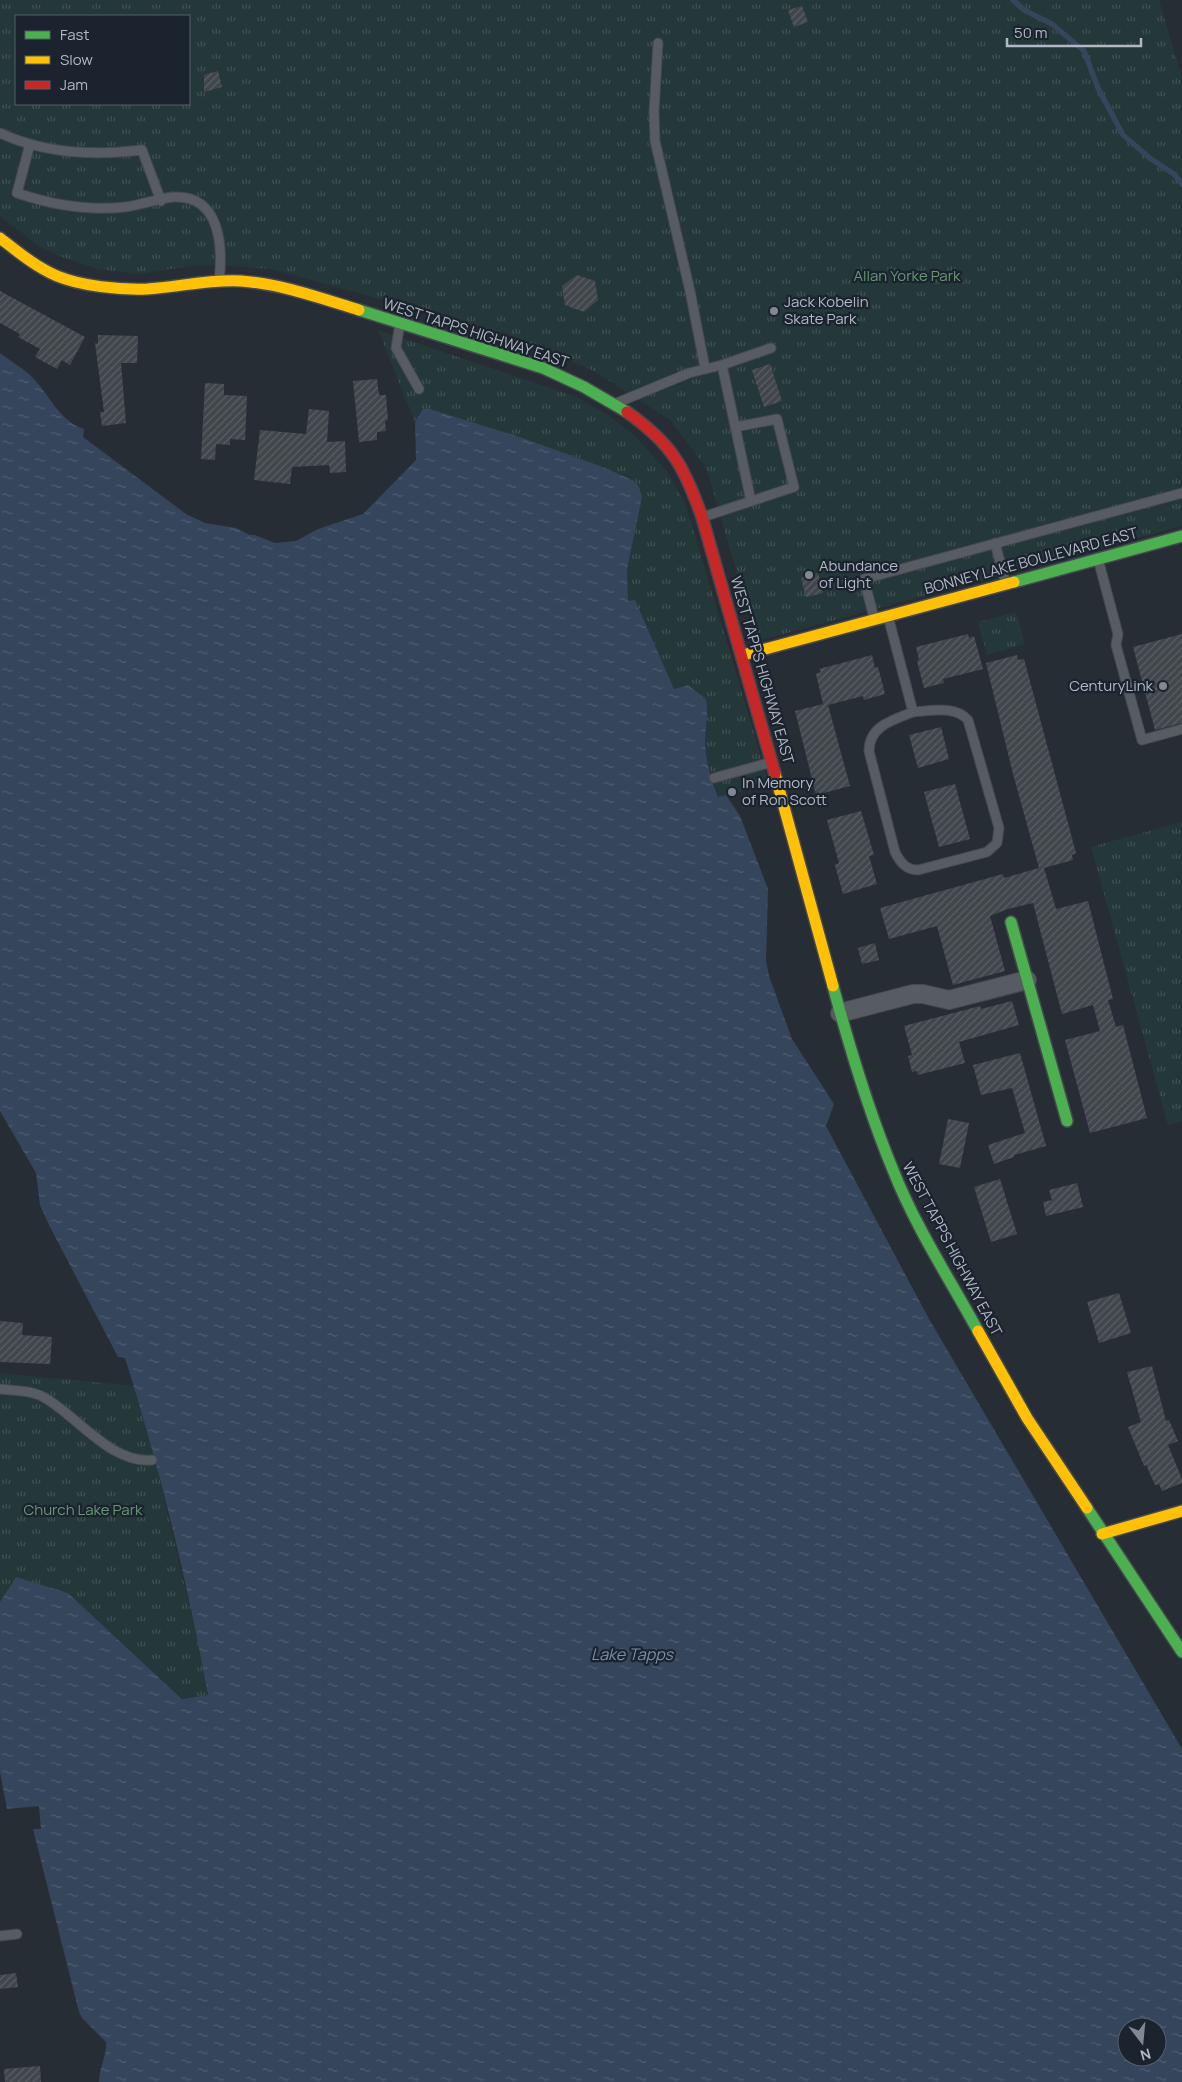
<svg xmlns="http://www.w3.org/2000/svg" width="1182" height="2082" font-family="Manrope,sans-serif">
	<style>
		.park { fill: url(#park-tufts); fill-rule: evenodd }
		.water { fill: url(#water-ripples); fill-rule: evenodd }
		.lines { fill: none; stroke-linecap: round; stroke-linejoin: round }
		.stream { stroke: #35455c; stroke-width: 5.5 }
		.building { fill: url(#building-hatch) }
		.lane-casing { stroke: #45494f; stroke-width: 11 }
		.street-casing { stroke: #45494f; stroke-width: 20 }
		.fast-casing { stroke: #45494f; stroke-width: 14 }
		.slow-casing { stroke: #45494f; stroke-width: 14 }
		.jam-casing { stroke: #45494f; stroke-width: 14 }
		.lane { stroke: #575b62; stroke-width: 9 }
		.street { stroke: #575b62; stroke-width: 18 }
		.fast { stroke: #4caf50; stroke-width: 11 }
		.slow { stroke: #ffc107; stroke-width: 11 }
		.jam { stroke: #c62828; stroke-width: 11 }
		.poi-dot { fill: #818893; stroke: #1b232e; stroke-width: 2 }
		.labels { text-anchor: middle; stroke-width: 4.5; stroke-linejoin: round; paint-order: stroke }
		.park-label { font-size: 15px; fill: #699673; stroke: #1b232e }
		.poi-label { font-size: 15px; fill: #b1b9c6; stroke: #1b232e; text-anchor: start }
		.street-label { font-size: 15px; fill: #b1b9c6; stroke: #1b232e }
		.water-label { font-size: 16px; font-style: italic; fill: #7a8fad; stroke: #1b232e }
	</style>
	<defs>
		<pattern id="park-tufts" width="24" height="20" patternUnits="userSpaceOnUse" patternTransform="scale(1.25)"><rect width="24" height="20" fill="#243739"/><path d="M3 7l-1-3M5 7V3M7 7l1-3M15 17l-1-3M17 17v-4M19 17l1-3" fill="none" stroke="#415254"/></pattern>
		<pattern id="water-ripples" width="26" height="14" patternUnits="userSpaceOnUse" patternTransform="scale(1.25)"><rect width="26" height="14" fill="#35455c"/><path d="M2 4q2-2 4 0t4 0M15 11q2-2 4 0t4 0" fill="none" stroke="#505e72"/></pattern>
		<pattern id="building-hatch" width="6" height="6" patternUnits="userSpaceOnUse" patternTransform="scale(1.25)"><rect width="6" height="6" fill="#41464c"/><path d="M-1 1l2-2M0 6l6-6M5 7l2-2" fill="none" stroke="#5a5f64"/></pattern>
	</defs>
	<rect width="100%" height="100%" fill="#272d34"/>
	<path class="park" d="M 0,0 L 1159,0 L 1182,78 L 1182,526 L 757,641 L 706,467 L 670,420 L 594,371 L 516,337 L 272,269 L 217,265 L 190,266 L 139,274 L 98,269 L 59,256 L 39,246 L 0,216 ZM 16,16 L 189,16 L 189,104 L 16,104 Z
		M 378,330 L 577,397 L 608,415 L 634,435 L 666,470 L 684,501 L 697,542 L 769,784 L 719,797 C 712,779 707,762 705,743 C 705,727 709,714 706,699 L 688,685 L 674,689 L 635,600 L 628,601 L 627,570 L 642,497 L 632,480 L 603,467 L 520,437 L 430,409 L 423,409 L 415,422 Z
		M 1016,612 L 1025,644 L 987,655 L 978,622 Z
		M 1182,822 L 1182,1121 L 1168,1125 L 1091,847 Z
		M 0,1373 L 134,1386 L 152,1447 L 199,1647 L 208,1695 L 183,1699 L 68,1593 L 0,1602 Z"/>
	<path class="water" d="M 0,353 C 10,361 23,368 32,377 C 50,395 58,420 84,429 L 83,437 L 186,514 L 205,523 L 236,528 L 250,535 L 255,535 L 275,543 L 296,541 L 318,529 L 363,514 L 416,460 L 415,422 L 423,409 L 430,409 L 520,437 L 603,467 L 632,480 L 639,487 L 642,497 L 627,570 L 628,601 L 635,600 L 674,689 L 688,685 L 706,699 C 709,714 705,727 705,743 C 706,761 711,779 718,797 L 726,795 L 740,816 L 768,889 L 766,960 L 769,976 L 792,1039 L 834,1104 L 826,1126 L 929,1319 L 1182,1749 L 1182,2082 L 99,2082 C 99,2068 107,2056 106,2042 L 82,2018 L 79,2012 L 33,1829 L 41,1829 L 39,1806 L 7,1809 L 0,1772 L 0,1602 L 16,1577 L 68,1593 L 182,1699 L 208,1695 C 187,1581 160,1468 125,1358 L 118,1357 L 49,1225 L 40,1205 L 36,1173 L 0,1111 ZM 1127,2027 L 1157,2027 L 1157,2057 L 1127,2057 Z"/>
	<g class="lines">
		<path class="stream" d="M 1013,0 L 1024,10 L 1052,24 L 1084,51 L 1098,88 L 1123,135 L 1151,159 L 1174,174 L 1182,184"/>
	</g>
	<path class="building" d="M 802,6 L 808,22 L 794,27 L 788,10 Z
		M 218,71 L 222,87 L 204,92 L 204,75 Z
		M 577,275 L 595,281 L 598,300 L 584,312 L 565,305 L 562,286 Z
		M 0,291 L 85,337 L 70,365 L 62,360 L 57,369 L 35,357 L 40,349 L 18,337 L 20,334 L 0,323 Z
		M 98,335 L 138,336 L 137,363 L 121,363 L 126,423 L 102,426 L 100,412 L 104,412 L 95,343 L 98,344 Z
		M 770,364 L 782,401 L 764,407 L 752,370 Z
		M 377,379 L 379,395 L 386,395 L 388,420 L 385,421 L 386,431 L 377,432 L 377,440 L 359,442 L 353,381 Z
		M 205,383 L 224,384 L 224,395 L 247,396 L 245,440 L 230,439 L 230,445 L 216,444 L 215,460 L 201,459 Z
		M 309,409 L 329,411 L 327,442 L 345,441 L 346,472 L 330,473 L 329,465 L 292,467 L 290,484 L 254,480 L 260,430 L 306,434 Z
		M 818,573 L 823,593 L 806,597 L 801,578 Z
		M 968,634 L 969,638 L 974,636 L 983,669 L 943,679 L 944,683 L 924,688 L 917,661 L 919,660 L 916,647 Z
		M 1182,634 L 1182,723 L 1155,730 L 1133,647 Z
		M 872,655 L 875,668 L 878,667 L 885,694 L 864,700 L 863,696 L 828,705 L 850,786 L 816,795 L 795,711 L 823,704 L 816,674 L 821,672 L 819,669 Z
		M 1017,655 L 1018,660 L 1024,659 L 1076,853 L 1072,855 L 1073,860 L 1044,868 L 1056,909 L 1088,901 L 1113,999 L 1108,1000 L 1116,1027 L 1123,1025 L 1147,1118 L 1090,1133 L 1065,1040 L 1100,1031 L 1093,1005 L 1062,1014 L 1033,903 L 1008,909 L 990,916 L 1005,971 L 953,985 L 937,926 L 889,939 L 880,908 L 1003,874 L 1004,878 L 1039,868 L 1013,774 L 986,663 Z
		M 941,727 L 949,759 L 918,768 L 909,735 Z
		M 955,784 L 970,839 L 939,847 L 924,792 Z
		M 861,811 L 874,855 L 869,856 L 877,884 L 843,894 L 835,865 L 839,863 L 827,820 Z
		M 875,943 L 879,960 L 862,964 L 858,948 Z
		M 1012,1001 L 1019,1025 L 959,1042 L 965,1063 L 918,1075 L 917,1071 L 912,1072 L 908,1056 L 912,1055 L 904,1026 L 980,1006 L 981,1009 Z
		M 1020,1053 L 1046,1146 L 1014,1155 L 1014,1157 L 994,1164 L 988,1145 L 1025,1133 L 1012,1088 L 981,1095 L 973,1065 Z
		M 948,1119 L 969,1123 L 960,1168 L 939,1164 Z
		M 1000,1179 L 1017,1234 L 991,1242 L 974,1187 Z
		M 1077,1183 L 1083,1207 L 1046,1216 L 1043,1202 L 1052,1200 L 1049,1190 Z
		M 1119,1293 L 1131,1333 L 1099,1343 L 1087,1302 Z
		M 0,1321 L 23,1323 L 22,1335 L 52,1337 L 50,1364 L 0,1362 Z
		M 1152,1366 L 1166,1421 L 1169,1420 L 1178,1441 L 1168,1445 L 1182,1479 L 1182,1483 L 1162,1491 L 1159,1484 L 1155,1485 L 1146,1465 L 1144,1466 L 1128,1427 L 1141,1422 L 1127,1372 Z
		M 16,1973 L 18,1987 L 0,1989 L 0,1975 Z
		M 40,2066 L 41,2082 L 5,2082 L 4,2069 Z"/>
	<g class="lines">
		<defs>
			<path id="lane" d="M 658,43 L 654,112 L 655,141 L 690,291 L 705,368
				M 0,133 C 45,154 93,156 142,150 L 161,201
				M 30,144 L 17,193 C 52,205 88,211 125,207 C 141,205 159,198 174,197 C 221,195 223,248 219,281
				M 400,323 L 396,348 L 419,389
				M 722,365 L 771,348
				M 619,402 L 689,373 L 722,365 L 751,501
				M 703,517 L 794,487 L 777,419 L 735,427
				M 995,543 L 1006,584
				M 1098,559 L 1118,634 L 1116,645 L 1142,740 L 1182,729
				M 888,616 L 913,712 C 893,720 869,726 869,751 L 895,852 C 900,862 906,870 918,870 L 987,852 L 997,843 L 999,828 L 968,720 C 955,705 931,711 913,712
				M 874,618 L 864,579 L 1182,493
				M 714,778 L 772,762
				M 0,1389 C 15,1391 32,1390 45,1398 C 77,1416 111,1464 152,1460
				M 0,1936 L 17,1934"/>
			<path id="street" d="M 840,1013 L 913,994 L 923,994 L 949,1000 L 1027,980"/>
			<path id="fast" d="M 359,310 L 543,368 L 584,387 L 627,412
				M 1014,582 L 1182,536
				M 1011,922 L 1067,1121
				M 833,986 C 850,1049 868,1110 893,1170 C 915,1226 949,1278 978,1331
				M 1087,1508 L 1182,1652"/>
			<path id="slow" d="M 0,238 C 18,252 36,267 57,276 C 81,286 120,290 147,289 C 178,287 210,279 241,281 C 282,284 320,298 359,310
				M 743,655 L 1014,582
				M 775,774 L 833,986
				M 978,1331 L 1027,1418 L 1087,1508
				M 1102,1534 L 1182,1511"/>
			<path id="jam" d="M 627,412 C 672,444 684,466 702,517 L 775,774"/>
		</defs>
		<use href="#lane" class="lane-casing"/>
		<use href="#street" class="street-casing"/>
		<use href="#fast" class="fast-casing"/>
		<use href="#slow" class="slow-casing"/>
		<use href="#jam" class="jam-casing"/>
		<use href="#lane" class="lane"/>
		<use href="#street" class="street"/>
		<use href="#fast" class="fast"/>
		<use href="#slow" class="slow"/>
		<use href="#jam" class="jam"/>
	</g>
	<g class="poi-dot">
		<circle cx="774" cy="311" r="5"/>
		<circle cx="809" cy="575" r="5"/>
		<circle cx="1163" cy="686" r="5"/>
		<circle cx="732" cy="792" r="5"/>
	</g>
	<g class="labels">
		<g class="park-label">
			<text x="907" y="281">Allan Yorke Park</text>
			<text x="83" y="1515">Church Lake Park</text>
		</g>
		<g class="poi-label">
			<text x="784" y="307">Jack Kobelin<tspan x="784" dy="17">Skate Park</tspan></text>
			<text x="819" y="571">Abundance<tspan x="819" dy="17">of Light</tspan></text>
			<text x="1153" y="691" text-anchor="end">CenturyLink</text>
			<text x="742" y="788">In Memory<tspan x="742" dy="17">of Ron Scott</tspan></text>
		</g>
		<g class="street-label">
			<text transform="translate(476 333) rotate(18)" y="5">WEST TAPPS HIGHWAY EAST</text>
			<text transform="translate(1031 561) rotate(-15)" y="5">BONNEY LAKE BOULEVARD EAST</text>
			<text transform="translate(762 670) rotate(74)" y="5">WEST TAPPS HIGHWAY EAST</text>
			<text transform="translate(952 1249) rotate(62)" y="5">WEST TAPPS HIGHWAY EAST</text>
		</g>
		<g class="water-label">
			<text x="632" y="1660">Lake Tapps</text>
		</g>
	</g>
	<rect x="15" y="15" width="175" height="90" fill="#1b232e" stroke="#575f6b"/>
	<rect x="25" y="31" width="25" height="8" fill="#4caf50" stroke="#575f6b"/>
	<text x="60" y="40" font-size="15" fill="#b1b9c6">Fast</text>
	<rect x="25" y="56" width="25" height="8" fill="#ffc107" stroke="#575f6b"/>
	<text x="60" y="65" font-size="15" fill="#b1b9c6">Slow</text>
	<rect x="25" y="81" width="25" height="8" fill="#c62828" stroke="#575f6b"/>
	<text x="60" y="90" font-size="15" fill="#b1b9c6">Jam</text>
	<g transform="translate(1142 2042) rotate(164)"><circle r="24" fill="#1b232e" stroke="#575f6b"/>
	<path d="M0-4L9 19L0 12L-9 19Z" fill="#818893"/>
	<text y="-8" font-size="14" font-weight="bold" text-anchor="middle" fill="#b1b9c6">N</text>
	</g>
	<path d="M1007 38v8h134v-8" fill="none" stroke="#b1b9c6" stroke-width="2.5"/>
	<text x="1014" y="38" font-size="15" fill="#b1b9c6" stroke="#1b232e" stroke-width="4" paint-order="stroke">50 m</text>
</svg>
